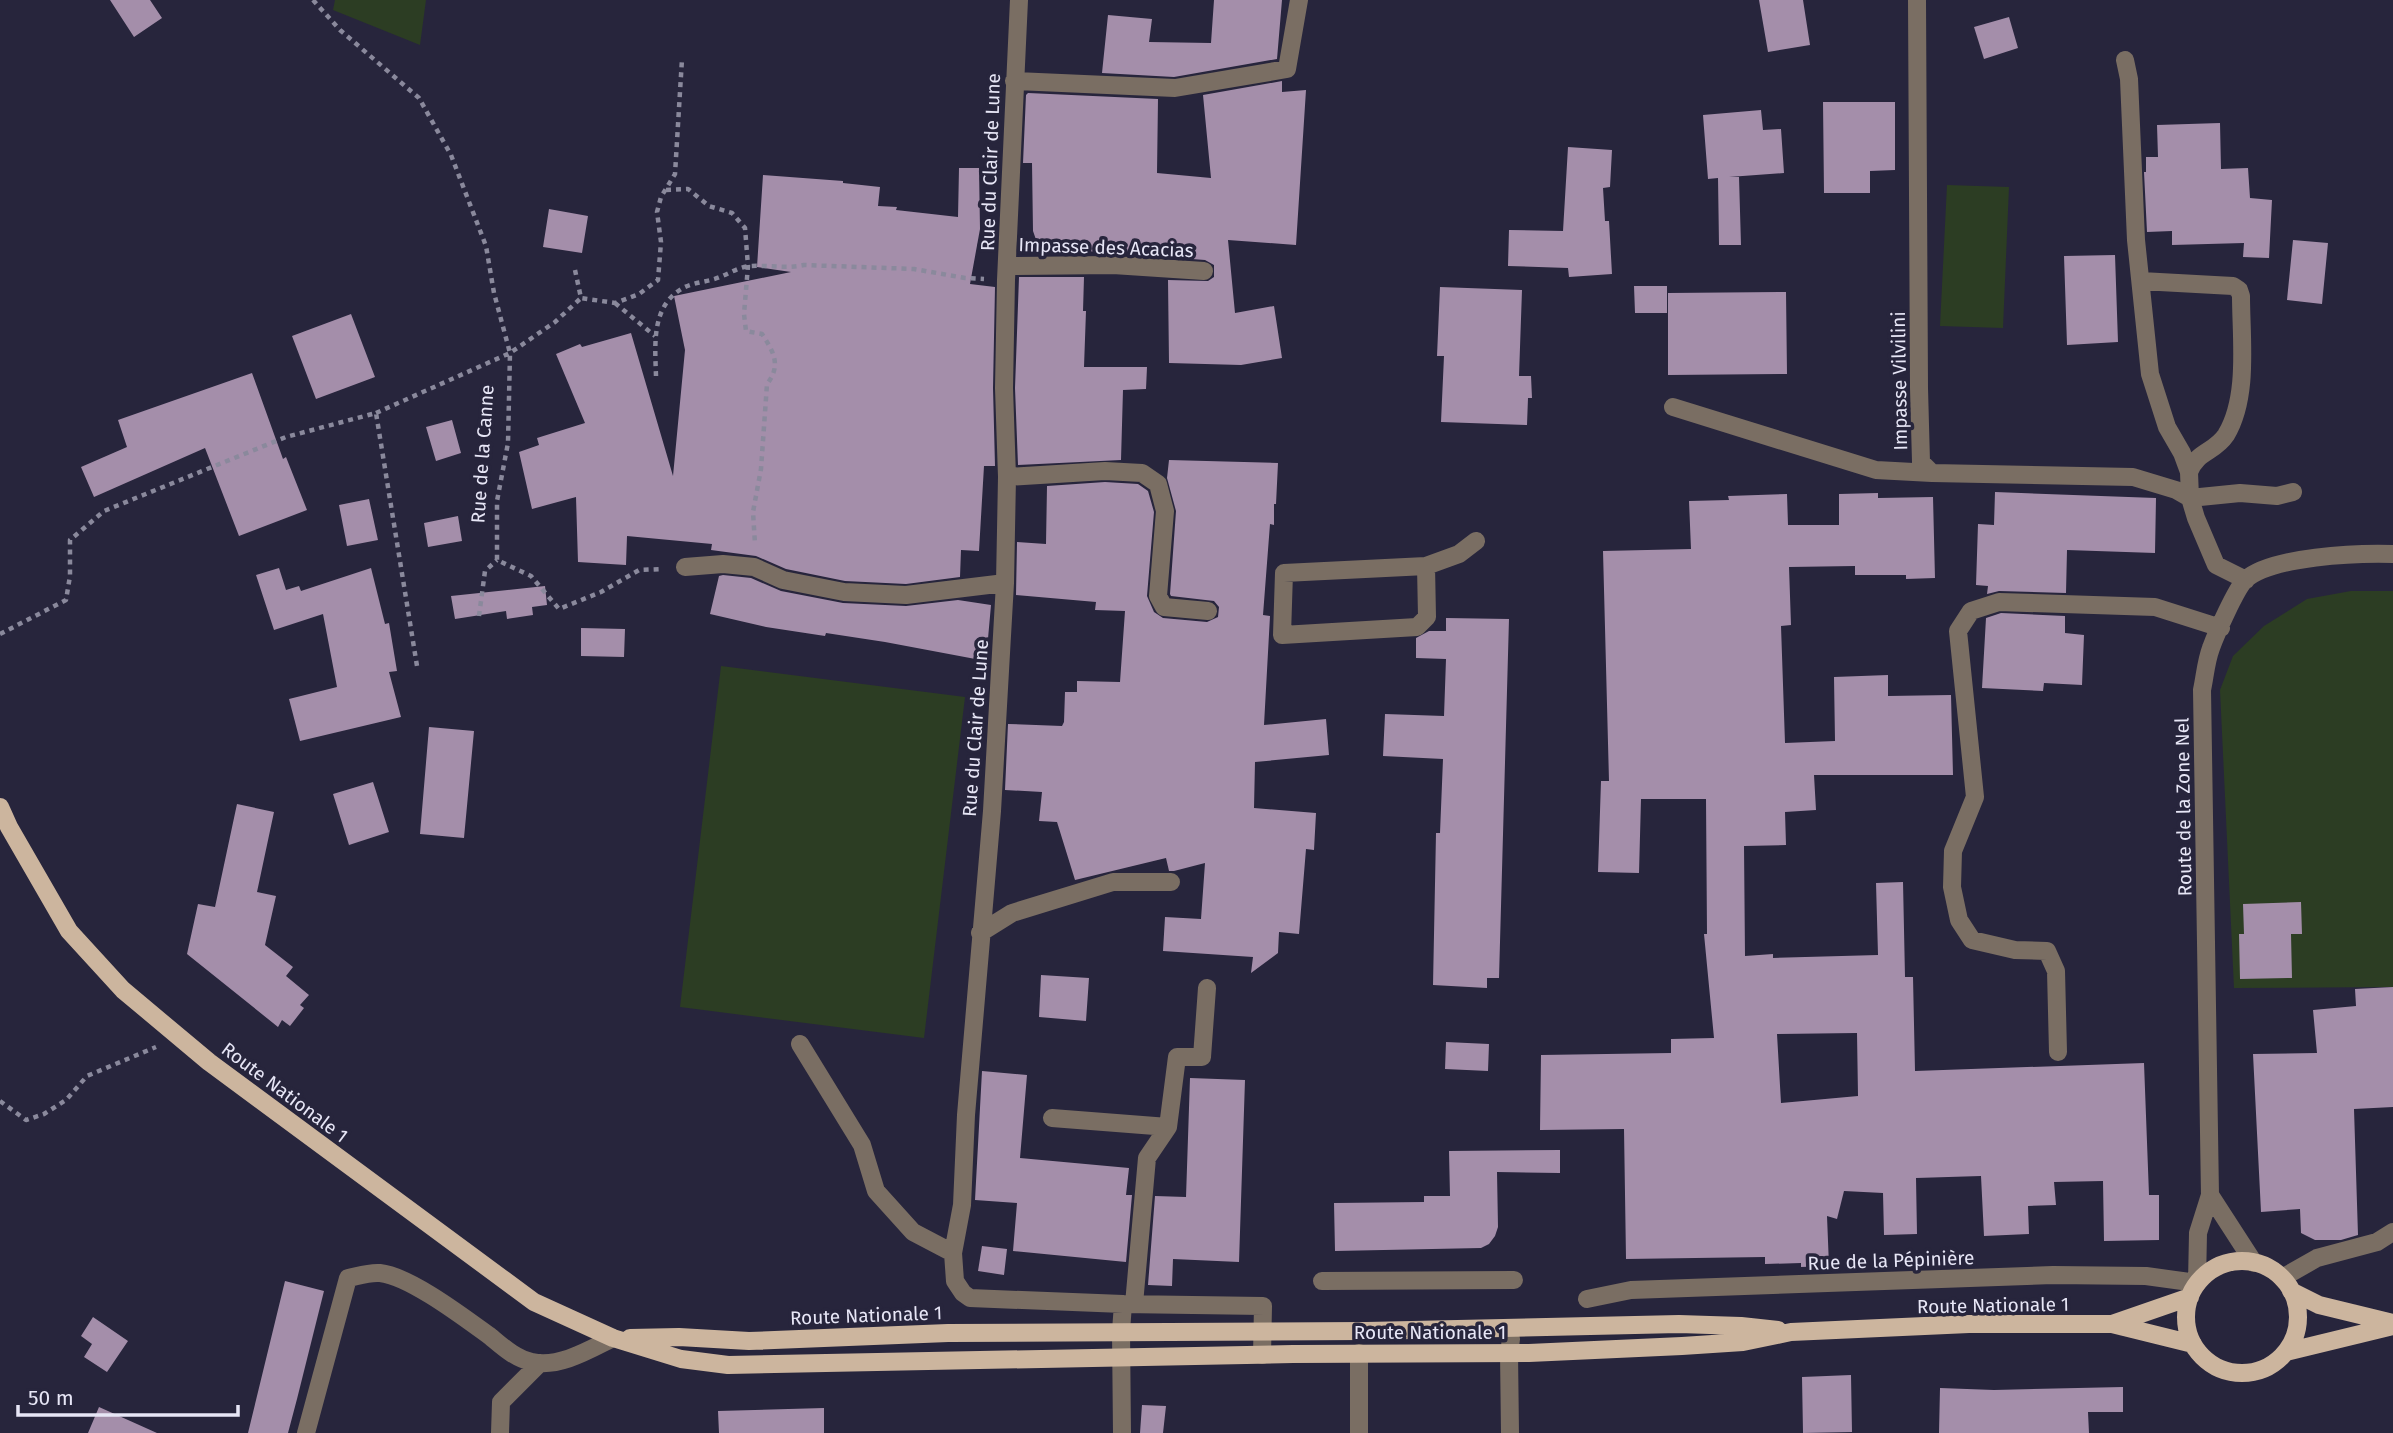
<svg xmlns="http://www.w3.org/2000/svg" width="2393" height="1433" font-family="'Fira Sans',sans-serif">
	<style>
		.green { fill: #2c3d23 }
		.building { fill: #a48eaa; fill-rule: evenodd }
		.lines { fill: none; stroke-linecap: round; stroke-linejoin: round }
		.path { stroke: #8a899c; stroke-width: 4.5; stroke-dasharray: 5 5; stroke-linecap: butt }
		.minor { stroke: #7a6e63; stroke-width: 18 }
		.major { stroke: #ccb59e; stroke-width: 18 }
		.labels { text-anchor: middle; stroke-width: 7; stroke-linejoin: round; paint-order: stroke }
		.street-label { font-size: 19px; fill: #e7e6f6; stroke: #27253c }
	</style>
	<rect width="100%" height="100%" fill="#27253c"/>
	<path class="green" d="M 335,0 L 426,0 L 420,45 L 333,10 Z
		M 1947,185 L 2009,187 L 2003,328 L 1940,326 Z
		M 2351,591 L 2393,591 L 2393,987 L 2234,988 L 2220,690 L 2233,656 L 2264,626 L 2307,599 Z
		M 721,666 L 965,697 L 924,1038 L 680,1007 Z"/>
	<path class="building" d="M 110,0 L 150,0 L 162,18 L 134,37 Z
		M 1214,0 L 1282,0 L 1277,59 L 1174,77 L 1102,73 L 1108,15 L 1152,19 L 1149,42 L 1211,43 Z
		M 1759,0 L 1803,0 L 1810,45 L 1768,52 Z
		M 2009,17 L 2018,48 L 1984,59 L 1974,27 Z
		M 1282,81 L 1282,92 L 1306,90 L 1296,245 L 1228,240 L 1235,313 L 1274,306 L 1282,358 L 1241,365 L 1169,363 L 1168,280 L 1208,281 L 1214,277 L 1214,265 L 1205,260 L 1085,251 L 1085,254 L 1041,254 L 1033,231 L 1032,163 L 1023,163 L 1026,95 L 1028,93 L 1158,99 L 1157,173 L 1211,178 L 1203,95 Z
		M 1823,102 L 1895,102 L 1895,170 L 1870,171 L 1870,193 L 1824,193 Z
		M 1761,110 L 1763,130 L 1781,129 L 1784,173 L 1729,177 L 1739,177 L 1741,245 L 1719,245 L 1718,178 L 1708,179 L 1703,115 Z
		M 2220,123 L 2221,169 L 2248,168 L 2250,198 L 2272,200 L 2269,258 L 2243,257 L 2244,243 L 2172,245 L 2172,231 L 2147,232 L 2144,172 L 2146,172 L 2146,157 L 2158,157 L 2157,125 Z
		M 1568,147 L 1612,150 L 1610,187 L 1603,188 L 1605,221 L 1609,221 L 1612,274 L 1569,277 L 1568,268 L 1508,266 L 1509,230 L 1563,231 Z
		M 959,168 L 979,168 L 980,229 L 970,284 L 995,287 L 993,388 L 995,466 L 984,466 L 979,551 L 961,550 L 960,577 L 906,584 L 845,581 L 786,569 L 756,556 L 711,550 L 712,544 L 627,536 L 626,565 L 578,562 L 576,497 L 532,509 L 519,452 L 539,445 L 537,438 L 585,423 L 556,354 L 580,344 L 582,347 L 631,333 L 673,476 L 685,350 L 674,296 L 791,272 L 757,267 L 763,175 L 843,181 L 843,183 L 880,187 L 878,206 L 897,207 L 896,210 L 958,217 Z
		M 549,209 L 588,216 L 582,253 L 543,247 Z
		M 2293,240 L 2328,243 L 2322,304 L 2287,300 Z
		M 2115,255 L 2118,342 L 2067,345 L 2064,256 Z
		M 1019,277 L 1084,277 L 1083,311 L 1086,311 L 1084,367 L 1147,367 L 1146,389 L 1123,390 L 1121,460 L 1018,465 L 1015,388 Z
		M 1634,286 L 1667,286 L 1667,313 L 1635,313 Z
		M 1440,287 L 1522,290 L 1519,376 L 1531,376 L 1532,398 L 1528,398 L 1527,425 L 1441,422 L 1444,356 L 1437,356 Z
		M 1786,292 L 1787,374 L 1668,375 L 1668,293 Z
		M 351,314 L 375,377 L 316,399 L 292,336 Z
		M 252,373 L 283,459 L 286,457 L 307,510 L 239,536 L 205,448 L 94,497 L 81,467 L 127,447 L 118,420 Z
		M 452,420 L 461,453 L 436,461 L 426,427 Z
		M 1169,460 L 1278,463 L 1276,504 L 1274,504 L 1274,525 L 1270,524 L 1263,615 L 1270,616 L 1264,725 L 1326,719 L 1329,755 L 1255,762 L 1254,808 L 1316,813 L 1314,850 L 1306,849 L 1299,934 L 1279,932 L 1278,953 L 1251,973 L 1253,957 L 1163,951 L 1165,917 L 1201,919 L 1205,863 L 1174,871 L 1169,871 L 1166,858 L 1075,880 L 1057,822 L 1039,821 L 1042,792 L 1005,790 L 1008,724 L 1062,726 L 1064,722 L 1065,692 L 1077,692 L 1077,681 L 1120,682 L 1125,611 L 1095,610 L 1096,602 L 1016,595 L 1017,542 L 1046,544 L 1047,486 L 1105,482 L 1138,484 L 1148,491 L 1154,512 L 1147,596 L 1154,612 L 1163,618 L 1207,622 L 1218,617 L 1219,607 L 1214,601 L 1171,596 L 1170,594 L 1176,511 L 1167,478 Z
		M 1995,492 L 2156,498 L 2155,553 L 2067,550 L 2066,593 L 1999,591 L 1987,594 L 1988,586 L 1976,585 L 1978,524 L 1994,525 Z
		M 1878,493 L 1878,498 L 1933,497 L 1935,578 L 1906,579 L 1906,575 L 1855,575 L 1855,566 L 1789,567 L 1791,625 L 1781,626 L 1785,743 L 1835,741 L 1834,677 L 1888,675 L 1888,696 L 1951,695 L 1953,775 L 1814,775 L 1816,810 L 1785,812 L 1786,845 L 1744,846 L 1745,956 L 1773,954 L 1773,958 L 1878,955 L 1876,883 L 1903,882 L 1905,977 L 1913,977 L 1915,1071 L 2144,1063 L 2149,1195 L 2159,1195 L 2159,1240 L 2104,1241 L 2103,1181 L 2054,1182 L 2056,1205 L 2028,1206 L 2029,1234 L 1984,1236 L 1981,1176 L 1916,1178 L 1917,1234 L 1884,1235 L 1883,1193 L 1844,1191 L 1837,1219 L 1827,1216 L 1829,1266 L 1801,1267 L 1801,1263 L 1765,1264 L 1765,1257 L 1626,1259 L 1624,1129 L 1540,1130 L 1541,1055 L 1671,1053 L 1671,1039 L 1714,1038 L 1704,934 L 1707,934 L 1706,799 L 1641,799 L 1639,873 L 1598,872 L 1601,781 L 1609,781 L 1603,551 L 1691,549 L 1689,501 L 1729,500 L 1728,496 L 1787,494 L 1788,525 L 1839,525 L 1839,494 ZM 1857,1033 L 1858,1096 L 1781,1103 L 1777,1034 Z
		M 369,499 L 378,540 L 347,546 L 339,505 Z
		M 458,516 L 462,541 L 428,547 L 424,523 Z
		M 279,568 L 286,590 L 299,586 L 301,591 L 371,568 L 385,624 L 389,623 L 397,671 L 389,672 L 401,717 L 300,741 L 289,699 L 337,687 L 323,614 L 274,630 L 256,575 Z
		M 723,575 L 751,578 L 781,591 L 843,603 L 906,606 L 958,600 L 991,605 L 986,661 L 885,642 L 826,633 L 825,636 L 766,627 L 710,614 L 719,576 Z
		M 545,586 L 547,605 L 532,607 L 533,615 L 507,619 L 506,611 L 455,619 L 451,596 Z
		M 2001,613 L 2065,616 L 2065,633 L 2084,635 L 2082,685 L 2044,683 L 2043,691 L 1982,688 L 1986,618 Z
		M 1446,618 L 1509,619 L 1499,978 L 1487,978 L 1487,988 L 1433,985 L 1436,833 L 1440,833 L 1443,759 L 1383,756 L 1385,714 L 1444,716 L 1446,659 L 1416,658 L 1416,638 L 1429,631 L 1446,631 Z
		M 581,628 L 625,629 L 624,657 L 581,656 Z
		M 429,727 L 474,731 L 464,838 L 420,834 Z
		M 373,782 L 389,832 L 349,845 L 333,794 Z
		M 237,804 L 274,812 L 257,892 L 276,896 L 265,945 L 293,967 L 286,976 L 309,995 L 300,1005 L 304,1008 L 290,1026 L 282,1020 L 278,1027 L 187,954 L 198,904 L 215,907 Z
		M 2301,902 L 2302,934 L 2291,934 L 2292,978 L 2240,979 L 2239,934 L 2244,934 L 2243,904 Z
		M 1041,975 L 1089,978 L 1086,1021 L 1039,1017 Z
		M 2393,987 L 2393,1107 L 2354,1109 L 2358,1235 L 2341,1240 L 2315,1240 L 2301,1233 L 2300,1209 L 2261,1212 L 2253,1054 L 2317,1053 L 2313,1010 L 2356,1006 L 2355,989 Z
		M 1446,1042 L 1489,1044 L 1488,1071 L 1445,1069 Z
		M 982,1071 L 1027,1075 L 1020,1158 L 1129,1168 L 1126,1195 L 1132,1195 L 1126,1262 L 1013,1251 L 1017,1203 L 975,1200 Z
		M 1190,1078 L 1245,1080 L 1239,1262 L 1173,1259 L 1172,1286 L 1148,1285 L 1155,1196 L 1186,1197 Z
		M 1560,1150 L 1560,1173 L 1497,1172 L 1498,1227 L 1495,1236 L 1489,1244 L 1481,1248 L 1335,1251 L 1334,1203 L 1424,1202 L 1424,1196 L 1450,1196 L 1449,1151 Z
		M 982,1246 L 1007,1249 L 1004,1275 L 978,1271 Z
		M 285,1281 L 324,1291 L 297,1399 L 288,1433 L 248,1433 Z
		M 93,1317 L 128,1341 L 107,1372 L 84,1357 L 92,1344 L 81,1336 Z
		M 1851,1375 L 1852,1432 L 1803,1433 L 1802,1377 Z
		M 2123,1387 L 2123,1412 L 2088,1412 L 2089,1433 L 1939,1433 L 1940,1388 L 1994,1390 Z
		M 1142,1405 L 1166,1406 L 1163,1433 L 1140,1433 Z
		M 99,1407 L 157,1433 L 88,1433 Z
		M 824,1408 L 824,1433 L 719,1433 L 718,1411 Z"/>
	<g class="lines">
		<path class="path" d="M 313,0 L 340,30 L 419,98 L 451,155 L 486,246 L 494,293 L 510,353 L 508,443 L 497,501 L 497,560 L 531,576 L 559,609 L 601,592 L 639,570 L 663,569
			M 666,190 L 688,189 L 709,206 L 732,213 L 745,228 L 748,266 L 744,314 L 746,331 L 762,334 C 773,351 782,365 767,384 L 761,469 L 753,512 L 755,544
			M 575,270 L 581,298 L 615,303 L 639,294 L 658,280 L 661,242 L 657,212 L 661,197 L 675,174 L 682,59
			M 615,303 L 655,336
			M 656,376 C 655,344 651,306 683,288 C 694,282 708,282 720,277 C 730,273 739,267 750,266 C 769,265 785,269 804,265 L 914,269 L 965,278 L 984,279
			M 376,413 L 510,353 L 555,322 L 581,298
			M 479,616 L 485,571 L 497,560
			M 0,634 L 66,600 L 70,576 L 70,540 L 104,511 L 286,437 L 376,413 L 417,666
			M 0,1101 L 26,1120 L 44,1114 L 66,1100 L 87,1076 L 156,1047"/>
		<path class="minor" d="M 1019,0 L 1006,280 L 1004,388 L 1007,477 L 1005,583 L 992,811 L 966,1115 L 962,1205 L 953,1253 L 955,1281 L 963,1293 L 970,1298 L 1123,1304 L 1263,1306 L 1262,1355
			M 1917,0 L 1919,388 L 1921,462 L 1932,473 L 2133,477 L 2176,490 L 2190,498 L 2196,518 L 2216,565 L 2246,580
			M 2125,60 L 2129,79 L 2136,240 L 2150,374 L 2167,427 L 2182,453 L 2189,472 L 2190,498 L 2240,493 L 2277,496 L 2293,492
			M 1014,81 L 1175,88 L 1287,69 L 1299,0
			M 1007,266 L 1113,265 L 1204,271
			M 2141,281 L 2233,286 L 2239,290 L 2241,296 C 2241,339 2249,397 2226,435 C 2214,453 2198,450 2189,472
			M 1673,407 L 1876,470 L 1932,473
			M 1007,477 L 1105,471 L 1142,473 L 1158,484 L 1165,511 L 1158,596 L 1164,607 L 1208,611
			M 1426,566 L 1427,617 L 1417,627 L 1282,635 L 1284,573 L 1426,566 L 1459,554 L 1476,541
			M 685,567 L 723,564 L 754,567 L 783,580 L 844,592 L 906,595 L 1005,583
			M 980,933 L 1012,913 L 1113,882 L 1171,882
			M 800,1044 L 862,1145 L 876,1191 L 913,1232 L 953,1253
			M 2058,1052 L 2056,971 L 2047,951 L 2015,950 L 1972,940 L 1959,920 L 1952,887 L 1953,851 L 1975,797 L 1958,631 L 1971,611 L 1999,602 L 2155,607 L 2221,628
			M 1052,1118 L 1168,1127
			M 2210,1195 L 2254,1263
			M 2282,1278 L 2317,1258 L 2377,1242 L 2393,1232
			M 1322,1281 L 1514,1280
			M 1587,1299 L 1631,1290 L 2053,1275 L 2146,1276 L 2197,1283 L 2198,1233 L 2210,1195 L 2202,690 C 2205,676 2206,661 2211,648 C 2216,634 2236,589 2245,580 C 2271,556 2358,553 2393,554
			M 1134,1304 L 1147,1158 L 1168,1127 L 1177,1057 L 1202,1057 L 1207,988
			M 1359,1353 L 1359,1433
			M 306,1433 L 348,1278 C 358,1276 369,1272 380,1273 C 410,1276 466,1319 491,1337 C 503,1347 516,1359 532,1362 C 559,1368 589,1350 613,1338
			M 500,1433 L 501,1402 L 540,1363
			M 1122,1433 L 1121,1331 L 1123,1304
			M 1510,1433 L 1509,1353 L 1511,1339"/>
		<path class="major" d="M 0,807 L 9,827 L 69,931 L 123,990 L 209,1062 L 534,1302 L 613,1338 L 681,1359 L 728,1365 L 1293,1354 L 1529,1353 L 1682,1346 L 1743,1342 L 1791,1332 L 1969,1324 L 2112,1324 L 2193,1344
			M2186 1317a56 56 0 1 1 112 0a56 56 0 1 1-112 0Z
			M 2291,1291 L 2319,1305 L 2393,1323
			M 2112,1324 L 2190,1297
			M 630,1338 L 679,1337 L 749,1341 L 948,1333 L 1366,1331 L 1679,1324 L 1741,1326 L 1778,1330
			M 2286,1352 L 2393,1326"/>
	</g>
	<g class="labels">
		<g class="street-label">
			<text transform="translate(990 162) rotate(-88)" y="7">Rue du Clair de Lune</text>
			<text transform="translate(1106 247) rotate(2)" y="7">Impasse des Acacias</text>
			<text transform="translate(1899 381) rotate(-91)" y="7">Impasse Vilvilini</text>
			<text transform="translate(482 454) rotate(-86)" y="7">Rue de la Canne</text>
			<text transform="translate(975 728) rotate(-86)" y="7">Rue du Clair de Lune</text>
			<text transform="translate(2183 807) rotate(-91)" y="7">Route de la Zone Nel</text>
			<text transform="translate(285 1092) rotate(37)" y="7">Route Nationale 1</text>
			<text transform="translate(1891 1260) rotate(-2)" y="7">Rue de la Pépinière</text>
			<text transform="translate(1993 1305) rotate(-1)" y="7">Route Nationale 1</text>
			<text transform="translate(866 1315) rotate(-2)" y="7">Route Nationale 1</text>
			<text x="1430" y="1339">Route Nationale 1</text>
		</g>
	</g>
	<path d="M18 1405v10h220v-10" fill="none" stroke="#e7e6f6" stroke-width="3.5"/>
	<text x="28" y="1405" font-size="21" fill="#e7e6f6" stroke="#27253c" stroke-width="5" paint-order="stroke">50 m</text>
</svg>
